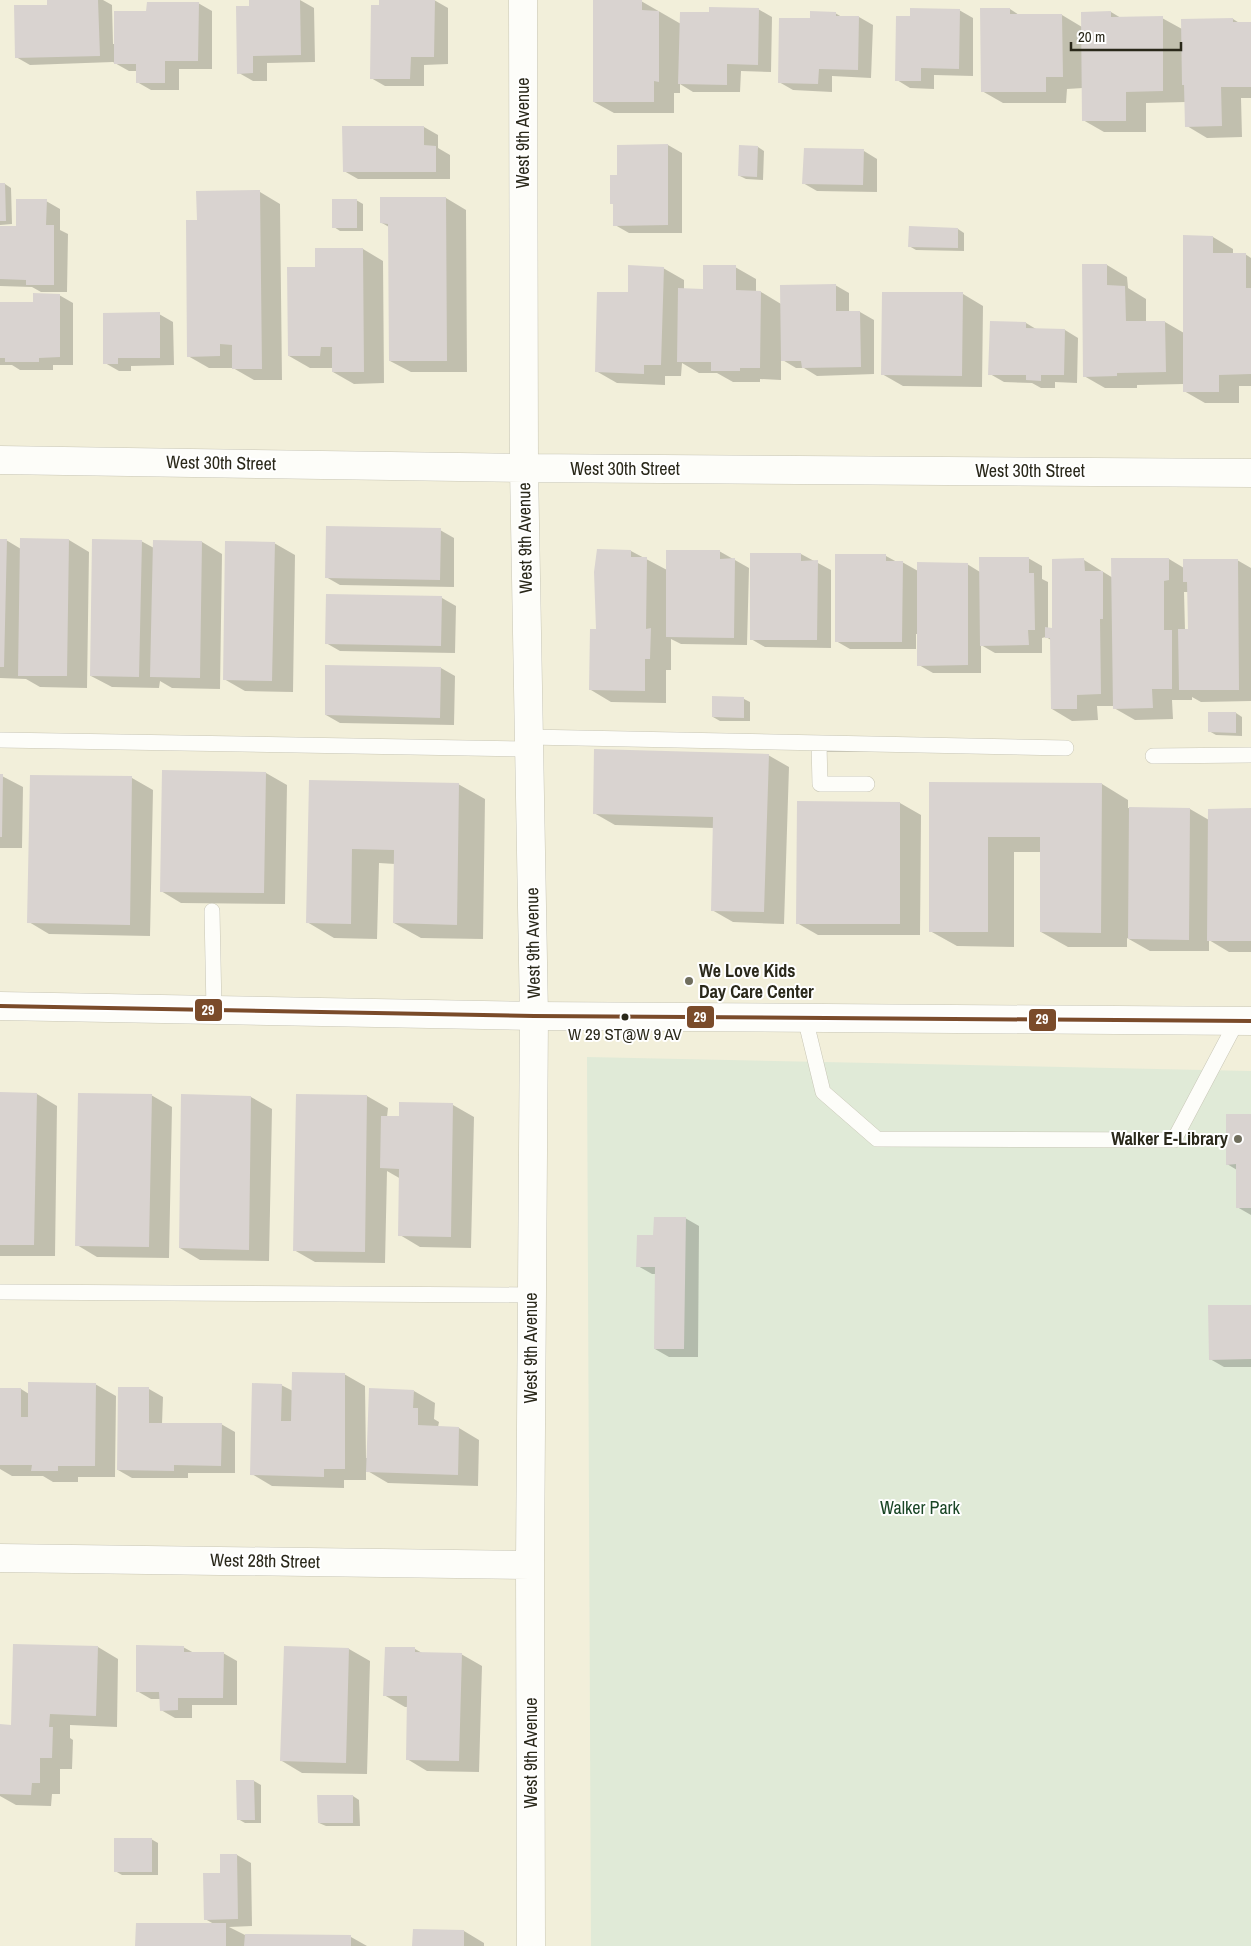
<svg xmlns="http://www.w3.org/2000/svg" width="1251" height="1946" font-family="'Archivo Narrow',sans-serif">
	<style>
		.park { fill: #e0ead7 }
		.shadow { fill: #0003; fill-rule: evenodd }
		.building { fill: #d9d3d0 }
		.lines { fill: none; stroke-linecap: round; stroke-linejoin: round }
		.lane-casing { stroke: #c8c6b6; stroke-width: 16 }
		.street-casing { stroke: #c8c6b6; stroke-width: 29 }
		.secondary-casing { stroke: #c8c6b6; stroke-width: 29 }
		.lane { stroke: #fdfdf9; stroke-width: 15 }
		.street { stroke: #fdfdf9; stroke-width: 28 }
		.secondary { stroke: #fdfdf9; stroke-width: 28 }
		.bus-1-casing { stroke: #fff; stroke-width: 8 }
		.bus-1 { stroke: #7a4b2a; stroke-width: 4 }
		.poi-dot { fill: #706e5d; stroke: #fff; stroke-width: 2 }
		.bus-dot { fill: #2a281a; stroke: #fff; stroke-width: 2 }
		.labels { text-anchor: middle; stroke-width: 4; stroke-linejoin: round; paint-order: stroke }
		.bus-label { font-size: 17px; fill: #2a281a; stroke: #fff }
		.street-label { font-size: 18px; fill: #2a281a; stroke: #fff }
		.poi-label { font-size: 18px; font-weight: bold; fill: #2a281a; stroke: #fff; text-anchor: start }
		.park-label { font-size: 18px; fill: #1a4626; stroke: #fff }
		.line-badge { stroke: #fff; stroke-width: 2 }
		.badge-label { font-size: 14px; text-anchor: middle; font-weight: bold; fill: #fff }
	</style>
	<rect width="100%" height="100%" fill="#f2efda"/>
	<path class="park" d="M 587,1057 L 1251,1071 L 1251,1946 L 591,1946 Z"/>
	<path class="shadow" d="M 49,0 L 103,0 L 112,5 L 113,44 L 115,44 L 148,13 L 198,3 L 212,11 L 212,69 L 179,69 L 179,90 L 151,90 L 137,82 L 137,71 L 129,71 L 113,62 L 30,65 L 16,57 L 48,6 Z
		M 250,0 L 300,0 L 314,8 L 315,62 L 267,63 L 267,81 L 253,81 L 239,73 Z
		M 380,0 L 434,0 L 448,8 L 448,64 L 424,65 L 424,86 L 385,86 L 371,78 Z
		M 641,1 L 681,24 L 710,13 L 758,9 L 772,17 L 771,72 L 741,71 L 740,92 L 693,92 L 680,84 L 680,93 L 674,93 L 674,113 L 614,113 L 594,102 Z
		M 1010,9 L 1019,15 L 1062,15 L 1082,27 L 1111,12 L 1121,18 L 1162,18 L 1182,29 L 1233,19 L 1241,24 L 1251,24 L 1251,98 L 1241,98 L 1242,137 L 1207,138 L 1187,126 L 1186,102 L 1146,103 L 1146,132 L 1104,132 L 1083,120 L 1083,88 L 1067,89 L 1066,103 L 1003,103 L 982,91 Z
		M 959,10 L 973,18 L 973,76 L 934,75 L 934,89 L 910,88 L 897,80 L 911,17 Z
		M 835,13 L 842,17 L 859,17 L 873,25 L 871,78 L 832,76 L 832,92 L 793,90 L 779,82 L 811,19 Z
		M 424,127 L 438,135 L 438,148 L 450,155 L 450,179 L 358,179 L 344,171 Z
		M 668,145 L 682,153 L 682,233 L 629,233 L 615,225 L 615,205 L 611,203 L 618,176 Z
		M 758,147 L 764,151 L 763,180 L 746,179 L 740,176 Z
		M 864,151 L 877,159 L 877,192 L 817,191 L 803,183 Z
		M 0,184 L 5,184 L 11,188 L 12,224 L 0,225 Z
		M 260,192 L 280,204 L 282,380 L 254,380 L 233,368 L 209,368 L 188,356 L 198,221 Z
		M 446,198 L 466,210 L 467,372 L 411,372 L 390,361 L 389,227 L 382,223 Z
		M 356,200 L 363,204 L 363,231 L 340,231 L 334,227 Z
		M 46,201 L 60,209 L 60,230 L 68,234 L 67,292 L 41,292 L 32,287 L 0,286 L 0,227 L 18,227 Z
		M 958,229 L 964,233 L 964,251 L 916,250 L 909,246 Z
		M 1213,237 L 1233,249 L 1233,254 L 1245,254 L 1251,258 L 1251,386 L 1239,386 L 1239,403 L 1205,403 L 1184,391 L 1184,384 L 1137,385 L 1137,388 L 1105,388 L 1084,376 L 1107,265 L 1127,277 L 1128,288 L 1146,299 L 1146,322 L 1165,322 L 1184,333 Z
		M 363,249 L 383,261 L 384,383 L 354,384 L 333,372 L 333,368 L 310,368 L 289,356 L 316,268 Z
		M 735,267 L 756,279 L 756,292 L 761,292 L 781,304 L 835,285 L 849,293 L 849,312 L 860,312 L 874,320 L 874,374 L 817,376 L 804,368 L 796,368 L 781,359 L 781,380 L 760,379 L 760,382 L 733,382 L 717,373 L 699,373 L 682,363 L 681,376 L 665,376 L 665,385 L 617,383 L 596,371 L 629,293 L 663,268 L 684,280 L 684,289 L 704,290 Z
		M 963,294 L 983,306 L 982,387 L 903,386 L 882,374 Z
		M 59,295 L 73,303 L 73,365 L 53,365 L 53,370 L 20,370 L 12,365 L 0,365 L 0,303 L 34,303 Z
		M 159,314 L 173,322 L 174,365 L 131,366 L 131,371 L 119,371 L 105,363 Z
		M 1026,323 L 1036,329 L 1065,330 L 1078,338 L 1077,383 L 1055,382 L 1055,388 L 1041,388 L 1032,383 L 1004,382 L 990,374 Z
		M 440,530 L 454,538 L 454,587 L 340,585 L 326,577 Z
		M 0,540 L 6,540 L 21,549 L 69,540 L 89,552 L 87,688 L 40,687 L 26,679 L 0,678 Z
		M 141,541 L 154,548 L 202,542 L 222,554 L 220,689 L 172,688 L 160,681 L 159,688 L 112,687 L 91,676 Z
		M 274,543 L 295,555 L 293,692 L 245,691 L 224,679 Z
		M 598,551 L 631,551 L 667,570 L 719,551 L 749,568 L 747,645 L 681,644 L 671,639 L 671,670 L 666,670 L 666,703 L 611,702 L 591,690 L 597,631 Z
		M 752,554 L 801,554 L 831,570 L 831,648 L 765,647 L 751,639 Z
		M 886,556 L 897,562 L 902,562 L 918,571 L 967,564 L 980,572 L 1028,558 L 1042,566 L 1042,579 L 1048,582 L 1048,629 L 1053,629 L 1053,560 L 1084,560 L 1113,578 L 1169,559 L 1184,568 L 1237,560 L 1251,568 L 1251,701 L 1201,702 L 1192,697 L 1192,700 L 1172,700 L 1173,719 L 1135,720 L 1114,708 L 1114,706 L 1097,706 L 1098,720 L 1072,721 L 1052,709 L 1051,640 L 1046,637 L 1042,638 L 1042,653 L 995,653 L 981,645 L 981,673 L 933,673 L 919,665 L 919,634 L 916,634 L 916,649 L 850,649 L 836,641 ZM 1184,592 L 1189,592 L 1189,630 L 1185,630 Z
		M 327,596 L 442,598 L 456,606 L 455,653 L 340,651 L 326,643 Z
		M 441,668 L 455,676 L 454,725 L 340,723 L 326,715 Z
		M 744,699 L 750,702 L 750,721 L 720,721 L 713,717 Z
		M 1236,713 L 1242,717 L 1242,736 L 1216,735 L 1209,731 Z
		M 768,755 L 789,767 L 784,924 L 733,922 L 712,910 L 714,828 L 615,825 L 594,813 Z
		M 163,772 L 266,773 L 287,785 L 285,904 L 181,903 L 161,891 Z
		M 0,775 L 23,787 L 22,848 L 0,848 Z
		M 31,776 L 132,778 L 153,790 L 150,936 L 49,934 L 29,922 Z
		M 310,781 L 458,784 L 485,799 L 483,939 L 421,938 L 394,923 L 395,864 L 379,863 L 377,939 L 334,938 L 307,922 Z
		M 930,784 L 1102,784 L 1128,800 L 1128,808 L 1190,809 L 1209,820 L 1251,810 L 1251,952 L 1229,952 L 1209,940 L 1209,951 L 1150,951 L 1127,938 L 1127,947 L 1068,947 L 1041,932 L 1041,852 L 1014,852 L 1014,947 L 957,946 L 930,931 Z
		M 900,803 L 921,815 L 920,935 L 818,935 L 797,923 Z
		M 0,1093 L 37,1094 L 57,1106 L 55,1256 L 0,1256 Z
		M 151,1095 L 172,1107 L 169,1258 L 97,1257 L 77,1245 Z
		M 182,1096 L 251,1097 L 272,1109 L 269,1261 L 200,1260 L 180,1248 Z
		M 367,1096 L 388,1108 L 387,1117 L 400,1118 L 453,1105 L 474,1117 L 471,1248 L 420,1247 L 400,1235 L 401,1179 L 387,1171 L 385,1263 L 315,1262 L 294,1250 Z
		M 1251,1115 L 1251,1215 L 1237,1207 L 1237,1170 L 1227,1164 Z
		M 685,1218 L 699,1226 L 698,1357 L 669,1357 L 655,1349 L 656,1274 L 652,1274 L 638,1266 L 655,1237 Z
		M 1251,1306 L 1251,1367 L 1224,1367 L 1210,1359 Z
		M 344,1374 L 365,1386 L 366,1458 L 368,1458 L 414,1391 L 435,1403 L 434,1419 L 439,1422 L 438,1427 L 459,1428 L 479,1440 L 478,1486 L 388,1483 L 366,1470 L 366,1480 L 344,1480 L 344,1488 L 272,1486 L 252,1474 L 281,1385 L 293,1391 Z
		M 95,1384 L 116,1396 L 115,1477 L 78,1477 L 78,1482 L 53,1482 L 43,1476 L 12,1476 L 0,1469 L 0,1389 L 21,1389 L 29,1394 Z
		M 149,1389 L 163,1397 L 162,1424 L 221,1424 L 235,1432 L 235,1473 L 188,1473 L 188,1478 L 132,1478 L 118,1470 Z
		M 98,1647 L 118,1659 L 117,1727 L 70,1725 L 70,1738 L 73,1740 L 72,1769 L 60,1769 L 60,1794 L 52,1794 L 51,1806 L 16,1805 L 0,1796 L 0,1726 L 12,1726 Z
		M 183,1647 L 194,1653 L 223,1653 L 237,1661 L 237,1705 L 192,1705 L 192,1718 L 175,1718 L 161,1710 L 161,1699 L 151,1699 L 137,1691 Z
		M 285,1648 L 349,1649 L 370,1661 L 367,1774 L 302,1773 L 282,1761 Z
		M 415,1649 L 424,1654 L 461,1654 L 482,1666 L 479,1772 L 427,1771 L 407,1759 L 408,1707 L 405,1707 L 384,1695 Z
		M 254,1781 L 261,1785 L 261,1823 L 245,1823 L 238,1819 Z
		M 353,1796 L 359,1800 L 360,1826 L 326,1826 L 319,1823 Z
		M 151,1839 L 158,1843 L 158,1875 L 122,1875 L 115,1871 Z
		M 237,1855 L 251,1863 L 252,1926 L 229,1927 L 245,1935 L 351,1937 L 367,1946 L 137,1946 L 214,1924 L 205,1919 L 221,1874 Z
		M 464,1931 L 484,1943 L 484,1946 L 413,1946 Z"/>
	<path class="building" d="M 47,0 L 98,0 L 100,56 L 15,58 L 14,5 L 47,5 Z
		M 249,0 L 300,0 L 301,55 L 253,56 L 253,73 L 237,74 L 236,6 L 249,6 Z
		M 379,0 L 435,0 L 434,57 L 411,57 L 410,79 L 370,79 L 371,5 L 379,5 Z
		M 593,0 L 642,0 L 642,10 L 659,11 L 659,82 L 654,81 L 654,102 L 593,102 Z
		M 147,2 L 199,2 L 198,61 L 165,61 L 165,83 L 136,83 L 136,64 L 114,64 L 114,11 L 146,11 Z
		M 709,7 L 759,8 L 758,65 L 727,64 L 727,85 L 678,84 L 680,12 L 709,12 Z
		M 910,8 L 960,9 L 959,69 L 921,68 L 921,81 L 895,81 L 896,16 L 910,16 Z
		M 980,8 L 1010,8 L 1010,14 L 1062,14 L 1063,77 L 1046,77 L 1046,92 L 981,92 Z
		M 810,11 L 836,12 L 836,16 L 859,16 L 858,70 L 819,69 L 818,84 L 778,83 L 779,18 L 810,18 Z
		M 1111,11 L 1111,17 L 1163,16 L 1163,91 L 1126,92 L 1126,121 L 1082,121 L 1081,12 Z
		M 1233,18 L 1233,22 L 1251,22 L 1251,87 L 1221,87 L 1222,126 L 1185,127 L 1184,85 L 1182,85 L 1181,19 Z
		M 342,126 L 424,126 L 424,145 L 436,146 L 436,172 L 343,172 Z
		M 668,144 L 668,225 L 613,226 L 613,204 L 610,204 L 610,175 L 617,175 L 617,145 Z
		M 739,145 L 758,146 L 757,177 L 738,176 Z
		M 804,148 L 864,149 L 863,185 L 802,184 Z
		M 0,183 L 5,183 L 6,221 L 0,221 Z
		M 260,190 L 262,369 L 232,369 L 232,345 L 220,344 L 220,356 L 187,357 L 186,220 L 197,220 L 196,191 Z
		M 380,197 L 446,197 L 447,361 L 389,361 L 388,224 L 380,223 Z
		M 16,199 L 47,199 L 46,225 L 54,225 L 54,285 L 26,285 L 26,280 L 0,279 L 0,226 L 16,226 Z
		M 332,199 L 357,199 L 357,228 L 332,228 Z
		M 909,226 L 958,228 L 958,248 L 908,247 Z
		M 1183,235 L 1213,236 L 1213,253 L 1246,253 L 1246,288 L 1251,288 L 1251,374 L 1219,375 L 1219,392 L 1183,392 Z
		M 315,248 L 363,248 L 364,372 L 332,372 L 332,347 L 321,347 L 320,356 L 288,356 L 287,267 L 315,267 Z
		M 1082,264 L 1107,264 L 1107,285 L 1125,286 L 1126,321 L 1165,321 L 1166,372 L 1117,373 L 1117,376 L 1083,377 Z
		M 628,265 L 664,267 L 661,365 L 644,365 L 644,374 L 595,372 L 597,292 L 628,292 Z
		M 703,265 L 736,265 L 736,290 L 761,291 L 760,368 L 740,368 L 740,371 L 711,371 L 711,362 L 677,362 L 678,288 L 703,289 Z
		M 836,284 L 836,311 L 860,311 L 861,367 L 802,368 L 801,361 L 781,361 L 780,285 Z
		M 882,292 L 963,292 L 962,376 L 881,375 Z
		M 33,293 L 60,294 L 60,357 L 39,358 L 39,362 L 5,362 L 5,358 L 0,358 L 0,302 L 33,302 Z
		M 160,312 L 160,358 L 118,358 L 118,364 L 103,364 L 103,313 Z
		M 990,321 L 1026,322 L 1026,328 L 1065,329 L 1064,375 L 1041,375 L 1041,381 L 1026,380 L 1026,375 L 988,375 Z
		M 326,526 L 441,528 L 440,580 L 325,578 Z
		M 20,538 L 69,539 L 67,676 L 18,676 Z
		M 0,539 L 7,539 L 4,667 L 0,667 Z
		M 92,539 L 142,540 L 139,677 L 90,676 Z
		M 153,540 L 202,541 L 200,678 L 150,677 Z
		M 225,541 L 275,542 L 272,681 L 223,680 Z
		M 597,549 L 631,550 L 631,557 L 647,557 L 646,629 L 651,628 L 650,659 L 645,659 L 645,691 L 589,690 L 590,629 L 596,629 L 594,572 Z
		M 666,550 L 720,550 L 720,559 L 735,558 L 734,638 L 666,637 Z
		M 750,553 L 801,553 L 801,561 L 818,560 L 817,640 L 750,640 Z
		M 835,554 L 886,554 L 886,561 L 903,561 L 902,642 L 835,642 Z
		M 979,557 L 1029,557 L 1029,573 L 1034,573 L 1035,630 L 1028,630 L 1029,645 L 980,646 Z
		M 1084,558 L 1085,571 L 1103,571 L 1103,619 L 1100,619 L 1101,694 L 1077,695 L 1077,709 L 1051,709 L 1050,638 L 1045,638 L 1045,627 L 1052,628 L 1052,559 Z
		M 1111,558 L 1169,558 L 1169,580 L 1164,581 L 1164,630 L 1172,630 L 1172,689 L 1152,689 L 1153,708 L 1113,709 Z
		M 1183,559 L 1238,559 L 1239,690 L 1179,690 L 1178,629 L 1188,629 L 1187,582 L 1183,582 Z
		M 917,562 L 968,563 L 968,665 L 917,666 Z
		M 326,594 L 442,596 L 441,646 L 325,644 Z
		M 325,665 L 441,667 L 440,718 L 325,715 Z
		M 712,696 L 744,697 L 744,718 L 712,717 Z
		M 1208,712 L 1236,712 L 1236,733 L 1208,732 Z
		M 594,749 L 769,754 L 764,912 L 711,911 L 713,817 L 593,814 Z
		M 162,770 L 266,772 L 264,893 L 160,892 Z
		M 0,774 L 3,774 L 2,837 L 0,837 Z
		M 30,775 L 132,776 L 130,925 L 27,923 Z
		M 309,780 L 459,783 L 457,925 L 393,923 L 394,850 L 352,849 L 351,924 L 306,923 Z
		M 929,782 L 1102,783 L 1101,933 L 1040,932 L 1040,837 L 988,837 L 988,932 L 929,932 Z
		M 797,801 L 900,802 L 900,924 L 796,924 Z
		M 1129,807 L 1190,808 L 1189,940 L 1128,939 Z
		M 1251,808 L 1251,941 L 1207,941 L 1208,809 Z
		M 0,1092 L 37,1093 L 34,1245 L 0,1245 Z
		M 78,1093 L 152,1094 L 149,1247 L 75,1246 Z
		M 181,1094 L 251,1096 L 249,1250 L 179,1248 Z
		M 296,1094 L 367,1095 L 365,1252 L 293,1251 Z
		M 399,1102 L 453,1103 L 451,1237 L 398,1236 L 399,1169 L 380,1168 L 381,1116 L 399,1116 Z
		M 1226,1114 L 1251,1114 L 1251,1208 L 1236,1208 L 1236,1164 L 1226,1165 Z
		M 654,1217 L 686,1217 L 684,1349 L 654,1349 L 655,1267 L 636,1267 L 637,1235 L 653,1235 Z
		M 1208,1305 L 1251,1305 L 1251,1359 L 1209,1360 Z
		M 292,1372 L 345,1373 L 345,1469 L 324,1469 L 324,1477 L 250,1475 L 252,1383 L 282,1384 L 281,1421 L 291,1421 Z
		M 28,1382 L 96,1383 L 95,1466 L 58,1466 L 58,1471 L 31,1471 L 32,1465 L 0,1465 L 0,1388 L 21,1388 L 21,1417 L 28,1417 Z
		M 118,1387 L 149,1387 L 149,1423 L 222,1423 L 221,1466 L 174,1465 L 174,1471 L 117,1470 Z
		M 369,1388 L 414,1390 L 413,1408 L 418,1408 L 418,1425 L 459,1427 L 458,1475 L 366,1472 Z
		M 13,1644 L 98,1646 L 96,1716 L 50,1714 L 49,1727 L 53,1727 L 52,1758 L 40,1758 L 40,1783 L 32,1783 L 31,1795 L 0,1794 L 0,1724 L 11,1725 Z
		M 136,1645 L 184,1646 L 184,1652 L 224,1652 L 223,1698 L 178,1698 L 178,1710 L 160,1711 L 159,1692 L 136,1692 Z
		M 284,1646 L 349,1648 L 346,1763 L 280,1761 Z
		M 385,1647 L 415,1647 L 415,1652 L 462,1653 L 459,1761 L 406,1760 L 407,1696 L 383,1696 Z
		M 236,1780 L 254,1780 L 255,1820 L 237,1820 Z
		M 317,1795 L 353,1795 L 353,1823 L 318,1823 Z
		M 114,1838 L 152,1838 L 152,1872 L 114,1872 Z
		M 220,1854 L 237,1854 L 238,1919 L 204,1920 L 203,1873 L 220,1873 Z
		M 136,1923 L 226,1923 L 226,1946 L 135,1946 Z
		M 413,1929 L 464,1930 L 464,1946 L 412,1946 Z
		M 245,1934 L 351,1935 L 351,1946 L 244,1946 Z"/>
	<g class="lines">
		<defs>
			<path id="lane" d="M 529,737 L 1066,748
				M 0,740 L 529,749
				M 819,744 L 820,784 L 867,784
				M 1153,756 L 1251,755
				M 212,911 L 214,1010
				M 805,1018 L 823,1092 L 877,1139 L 1174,1140 L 1237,1021
				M 0,1292 L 532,1295"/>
			<path id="street" d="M 523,0 L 524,468 L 534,1016 L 530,1565 L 531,1946
				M 0,460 L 524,468 L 1251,473
				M 0,1558 L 530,1565"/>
			<path id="secondary" d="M 0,1006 L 534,1016 L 1251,1021"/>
		</defs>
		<use href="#lane" class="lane-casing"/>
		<use href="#street" class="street-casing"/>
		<use href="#secondary" class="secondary-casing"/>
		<use href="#lane" class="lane"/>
		<use href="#street" class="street"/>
		<use href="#secondary" class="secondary"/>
		<defs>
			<path id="bus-1" d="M 0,1006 L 534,1016 L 1251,1021"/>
		</defs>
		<use href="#bus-1" class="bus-1-casing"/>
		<use href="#bus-1" class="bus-1"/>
	</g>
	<g class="poi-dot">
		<circle cx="689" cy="981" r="5"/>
		<circle cx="1238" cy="1139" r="5"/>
	</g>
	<circle class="bus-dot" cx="625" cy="1017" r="4.5"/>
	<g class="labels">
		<g class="bus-label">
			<text x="625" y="1040">W 29 ST@W 9 AV</text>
		</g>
		<g class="street-label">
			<text transform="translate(523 133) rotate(-90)" y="6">West 9th Avenue</text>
			<text transform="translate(221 463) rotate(1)" y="6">West 30th Street</text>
			<text x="625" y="475">West 30th Street</text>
			<text x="1030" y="477">West 30th Street</text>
			<text transform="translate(525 538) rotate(-91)" y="6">West 9th Avenue</text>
			<text transform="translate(533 943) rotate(-91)" y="6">West 9th Avenue</text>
			<text transform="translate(531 1348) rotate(-90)" y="6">West 9th Avenue</text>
			<text transform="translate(265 1561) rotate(1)" y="6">West 28th Street</text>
			<text transform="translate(531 1753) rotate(-90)" y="6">West 9th Avenue</text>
		</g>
		<g class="poi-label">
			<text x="699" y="977">We Love Kids<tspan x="699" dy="21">Day Care Center</tspan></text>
			<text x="1228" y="1145" text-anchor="end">Walker E-Library</text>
		</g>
		<g class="park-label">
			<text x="920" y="1514">Walker Park</text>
		</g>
	</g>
	<g class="line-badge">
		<rect x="194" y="998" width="29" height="24" rx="5" fill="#7a4b2a"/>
		<rect x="686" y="1005" width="29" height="24" rx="5" fill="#7a4b2a"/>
		<rect x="1028" y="1008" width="29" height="24" rx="5" fill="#7a4b2a"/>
	</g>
	<g class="badge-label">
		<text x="208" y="1015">29</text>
		<text x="700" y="1022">29</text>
		<text x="1042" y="1024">29</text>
	</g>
	<path d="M1071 42v8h110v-8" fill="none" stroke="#2a281a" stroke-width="2.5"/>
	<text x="1078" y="42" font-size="15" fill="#2a281a" stroke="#ffffff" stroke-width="4" paint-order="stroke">20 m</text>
</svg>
